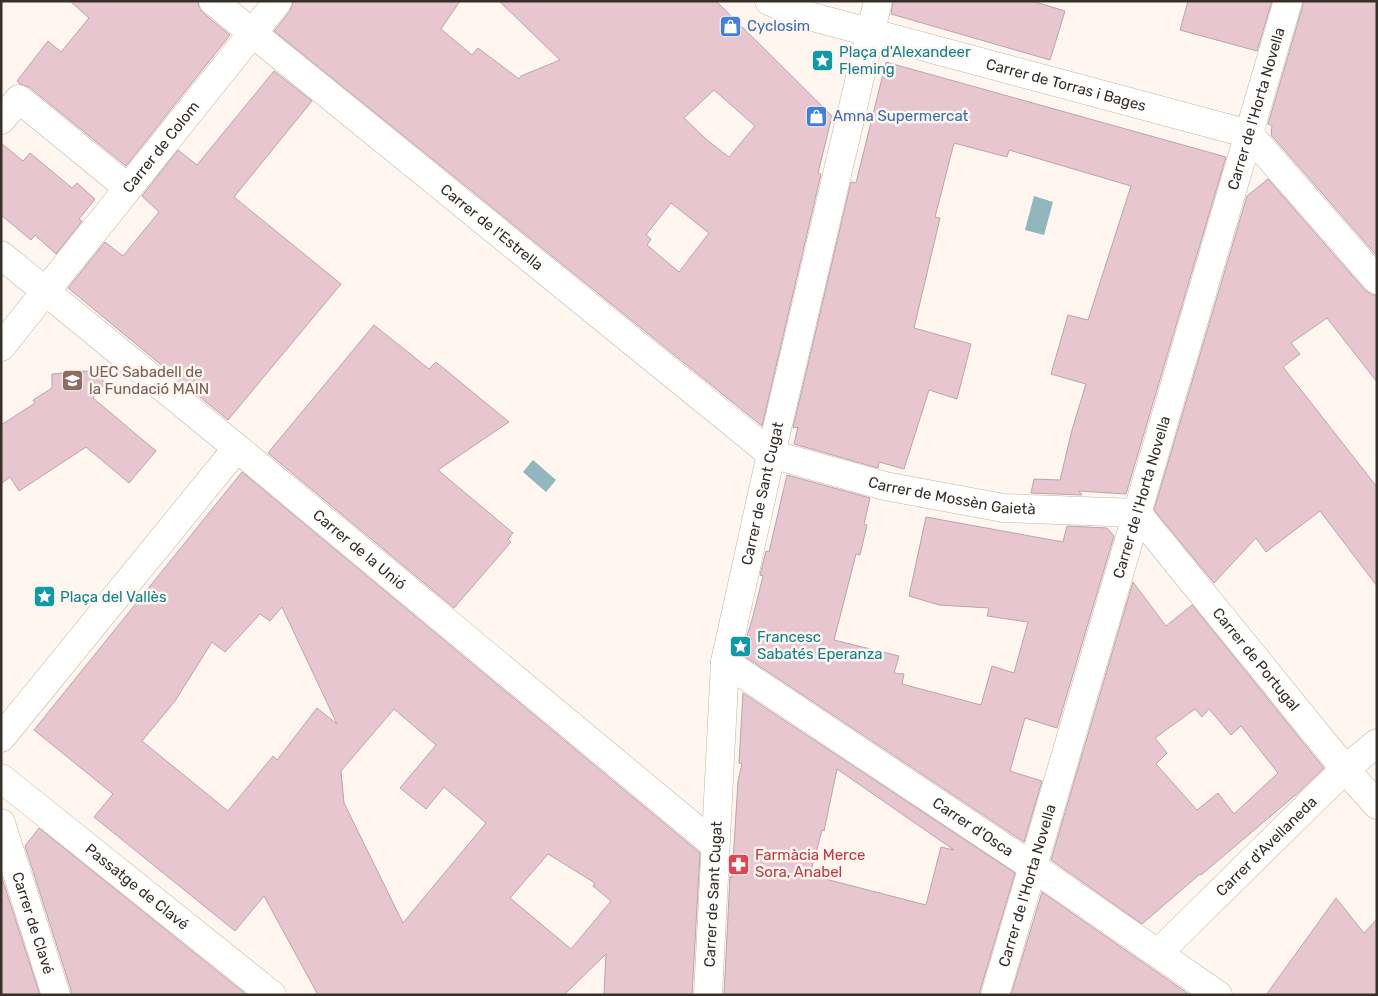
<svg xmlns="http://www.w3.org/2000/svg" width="1378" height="996" font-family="Rubik,sans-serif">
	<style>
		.water { fill: #91b6bb }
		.building { fill: #e7c6d0; stroke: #bda3ab; fill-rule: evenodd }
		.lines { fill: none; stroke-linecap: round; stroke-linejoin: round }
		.minor-casing { stroke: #c6b4a2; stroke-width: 29 }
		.minor { stroke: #fff; stroke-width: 28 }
		.labels { text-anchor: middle; stroke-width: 5; stroke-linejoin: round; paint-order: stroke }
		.shop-label { font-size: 15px; fill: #366cbe; stroke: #fef6ef; text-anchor: start }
		.culture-label { font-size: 15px; fill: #0d838f; stroke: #fef6ef; text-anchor: start }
		.street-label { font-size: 15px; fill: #373029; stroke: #fef6ef }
		.education-label { font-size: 15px; fill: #785e54; stroke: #fef6ef; text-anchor: start }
		.health-label { font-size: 15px; fill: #be3a42; stroke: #fef6ef; text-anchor: start }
	</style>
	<rect width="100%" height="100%" fill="#fef6ef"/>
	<path class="water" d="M 1034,196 L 1053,202 L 1044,235 L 1025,230 Z
		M 533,460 L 556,480 L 546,492 L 523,472 Z"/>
	<path class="building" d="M 70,1 L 198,1 L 199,7 L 203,13 L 230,35 L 126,166 L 29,87 L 20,84 L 17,81 L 48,41 L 61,52 L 89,18 Z
		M 293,1 L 460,1 L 441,29 L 472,55 L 478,48 L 519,79 L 521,76 L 560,60 L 499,1 L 716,1 L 832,116 L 818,173 L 821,174 L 762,426 L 274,31 L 290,11 ZM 714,90 L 755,126 L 729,157 L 707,140 L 684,118 ZM 671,203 L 709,233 L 679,272 L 647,245 L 651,239 L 646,235 Z
		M 893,1 L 1032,1 L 1065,11 L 1050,60 L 891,14 Z
		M 1188,1 L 1272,1 L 1257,51 L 1180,30 Z
		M 1303,1 L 1377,1 L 1377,256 L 1271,135 L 1272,126 L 1268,124 L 1303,5 Z
		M 886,62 L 1226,157 L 1126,494 L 1079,491 L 1082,495 L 1031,493 L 1034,479 L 1060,480 L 1072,430 L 1086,384 L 1051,374 L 1068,315 L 1088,320 L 1131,186 L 1009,150 L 1007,157 L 954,143 L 935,217 L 940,218 L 914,328 L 971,344 L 957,399 L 929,390 L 904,469 L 879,462 L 878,468 L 794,444 L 798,427 L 793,428 L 851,182 L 856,183 Z
		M 274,71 L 312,101 L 234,197 L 341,284 L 228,420 L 68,288 L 105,242 L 123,256 L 159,212 L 142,196 L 178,150 L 197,165 Z
		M 1,143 L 23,161 L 30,153 L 72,188 L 77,183 L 95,199 L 79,219 L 82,221 L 56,254 L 35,235 L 31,240 L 1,215 Z
		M 1268,179 L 1365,290 L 1372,295 L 1377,295 L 1377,382 L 1327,318 L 1291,343 L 1300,354 L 1283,367 L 1377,487 L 1377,586 L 1320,511 L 1266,552 L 1256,538 L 1214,583 L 1154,510 L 1247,196 Z
		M 374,325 L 429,369 L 436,362 L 509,422 L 438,470 L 513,533 L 508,539 L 511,542 L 454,608 L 268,453 Z
		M 99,370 L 101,379 L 106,383 L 93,398 L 156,451 L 129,483 L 86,447 L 19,491 L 10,477 L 1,484 L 1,425 L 35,403 L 33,400 L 52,388 L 52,374 Z
		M 242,472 L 700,853 L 692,995 L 604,995 L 606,954 L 564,995 L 318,995 L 264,896 L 235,931 L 94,817 L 113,794 L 34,730 ZM 282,607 L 337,724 L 317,708 L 277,760 L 273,756 L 228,811 L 142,741 L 175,701 L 212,642 L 225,652 L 260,614 L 270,621 ZM 394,709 L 436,745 L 400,788 L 426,809 L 444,787 L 486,823 L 403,923 L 344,803 L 341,771 ZM 548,854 L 595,883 L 593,886 L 611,901 L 571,949 L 510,898 Z
		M 787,475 L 870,498 L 864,524 L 867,525 L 860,555 L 856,554 L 834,640 L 899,656 L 894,673 L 904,674 L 902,684 L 981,705 L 992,666 L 1014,673 L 1028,622 L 987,616 L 989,608 L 939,605 L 909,596 L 926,517 L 1063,542 L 1067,526 L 1107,528 L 1114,536 L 1057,728 L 1025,718 L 1010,771 L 1042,781 L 1024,842 L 744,656 L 746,639 L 752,620 L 763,576 L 760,575 L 766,551 L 769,552 Z
		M 1133,582 L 1166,626 L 1192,605 L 1324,768 L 1298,793 L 1201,875 L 1200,874 L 1142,924 L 1051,860 ZM 1195,709 L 1202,717 L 1209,709 L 1231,735 L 1241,726 L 1278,773 L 1234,814 L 1218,793 L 1197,810 L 1156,764 L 1167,753 L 1155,738 Z
		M 743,693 L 1015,873 L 980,991 L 980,995 L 724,995 L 730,876 L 732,878 L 738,781 L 742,764 L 739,763 ZM 837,769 L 954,850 L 941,847 L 926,905 L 810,875 L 822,830 L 824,831 Z
		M 39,828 L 247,995 L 71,995 L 71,990 L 25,846 Z
		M 1,875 L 40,995 L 1,995 Z
		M 1042,892 L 1190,995 L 1011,995 Z
		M 1336,898 L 1364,933 L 1377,919 L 1377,995 L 1266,995 Z"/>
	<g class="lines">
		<defs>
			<g id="minor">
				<path id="s1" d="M 213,1 L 771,454 L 885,486 L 1003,508 L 1137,513 L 1345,769 L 1377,805"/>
				<path id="s2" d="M 769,1 L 794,12 L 1249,134 L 1377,280"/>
				<path d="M 1,120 L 19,99 L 128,188"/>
				<path id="s3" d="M 1,255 L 237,448 L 715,845"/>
				<path id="s4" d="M 1,347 L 278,1"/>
				<path id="s5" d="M 725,662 L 1033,867 L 1218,995"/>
				<path d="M 1,738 L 237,448"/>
				<path id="s6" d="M 1,778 L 272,995"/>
				<path id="s7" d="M 1,823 L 56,995"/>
				<path id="s8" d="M 1158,953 L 1345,769 L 1377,743"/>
				<path id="s9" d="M 708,995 L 725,662 L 771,454 L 878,1"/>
				<path id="s10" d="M 995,995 L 1288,1"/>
			</g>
		</defs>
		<use href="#minor" class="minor-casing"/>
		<use href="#minor" class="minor"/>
	</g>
	<defs>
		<symbol id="shop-square" viewBox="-11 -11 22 22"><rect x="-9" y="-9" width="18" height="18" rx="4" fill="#3f7fe0" stroke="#fef6ef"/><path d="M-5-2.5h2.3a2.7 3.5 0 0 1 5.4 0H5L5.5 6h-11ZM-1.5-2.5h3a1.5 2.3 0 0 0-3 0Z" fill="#fff"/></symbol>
		<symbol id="sight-square" viewBox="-11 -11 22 22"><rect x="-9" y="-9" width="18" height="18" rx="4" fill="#0f9aa8" stroke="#fef6ef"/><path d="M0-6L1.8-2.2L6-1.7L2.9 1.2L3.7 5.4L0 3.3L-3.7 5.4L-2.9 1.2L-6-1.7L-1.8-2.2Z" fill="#fff"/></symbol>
		<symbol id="school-square" viewBox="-11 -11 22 22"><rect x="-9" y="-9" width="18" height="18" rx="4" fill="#8d6e63" stroke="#fef6ef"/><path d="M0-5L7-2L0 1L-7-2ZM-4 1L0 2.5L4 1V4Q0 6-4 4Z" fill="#fff"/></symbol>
		<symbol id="pharmacy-square" viewBox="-11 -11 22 22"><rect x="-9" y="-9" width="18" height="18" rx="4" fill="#e0444e" stroke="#fef6ef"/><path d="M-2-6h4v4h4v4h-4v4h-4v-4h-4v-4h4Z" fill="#fff"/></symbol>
	</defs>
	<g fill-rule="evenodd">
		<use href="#shop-square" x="718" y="14" width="25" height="25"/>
		<use href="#sight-square" x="810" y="48" width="25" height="25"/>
		<use href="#shop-square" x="804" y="104" width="25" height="25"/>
		<use href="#school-square" x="60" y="368" width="25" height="25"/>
		<use href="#sight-square" x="32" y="584" width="25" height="25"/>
		<use href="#sight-square" x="728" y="634" width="25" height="25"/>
		<use href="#pharmacy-square" x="726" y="852" width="25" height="25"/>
	</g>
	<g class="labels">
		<g class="shop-label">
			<text x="747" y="31">Cyclosim</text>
			<text x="833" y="121">Amna Supermercat</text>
		</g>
		<g class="culture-label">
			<text x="839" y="57">Plaça d'Alexandeer<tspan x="839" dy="17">Fleming</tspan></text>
			<text x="60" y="602">Plaça del Vallès</text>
			<text x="757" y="642">Francesc<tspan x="757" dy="17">Sabatés Eperanza</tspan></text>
		</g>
		<g class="street-label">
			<text dy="5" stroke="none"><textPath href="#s2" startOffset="309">Carrer de Torras i Bages</textPath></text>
			<text dy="5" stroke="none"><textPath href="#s10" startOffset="924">Carrer de l'Horta Novella</textPath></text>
			<text dy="5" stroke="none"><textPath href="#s4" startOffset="256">Carrer de Colom</textPath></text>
			<text dy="5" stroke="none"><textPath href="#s1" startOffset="359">Carrer de l'Estrella</textPath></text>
			<text dy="5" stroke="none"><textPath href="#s9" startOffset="506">Carrer de Sant Cugat</textPath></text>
			<text dy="5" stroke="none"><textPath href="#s1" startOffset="905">Carrer de Mossèn Gaietà</textPath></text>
			<text dy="5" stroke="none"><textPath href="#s10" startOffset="519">Carrer de l'Horta Novella</textPath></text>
			<text dy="5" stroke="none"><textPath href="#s3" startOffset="464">Carrer de la Unió</textPath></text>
			<text dy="5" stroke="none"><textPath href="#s1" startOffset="1280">Carrer de Portugal</textPath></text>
			<text dy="5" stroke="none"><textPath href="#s5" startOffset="298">Carrer d'Osca</textPath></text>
			<text dy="5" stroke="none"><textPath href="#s8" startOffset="152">Carrer d'Avellaneda</textPath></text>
			<text dy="5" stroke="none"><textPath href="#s6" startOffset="174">Passatge de Clavé</textPath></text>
			<text dy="5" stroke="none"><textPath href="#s10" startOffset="114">Carrer de l'Horta Novella</textPath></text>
			<text dy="5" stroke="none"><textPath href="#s9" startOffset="101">Carrer de Sant Cugat</textPath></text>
			<text dy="5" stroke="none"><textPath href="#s7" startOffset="105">Carrer de Clavé</textPath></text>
		</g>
		<g class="education-label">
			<text x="89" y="377">UEC Sabadell de<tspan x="89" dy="17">la Fundació MAIN</tspan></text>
		</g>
		<g class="health-label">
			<text x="755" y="860">Farmàcia Merce<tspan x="755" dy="17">Sora, Anabel</tspan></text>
		</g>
	</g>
	<rect width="1378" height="996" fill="none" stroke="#373029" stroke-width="5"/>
</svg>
